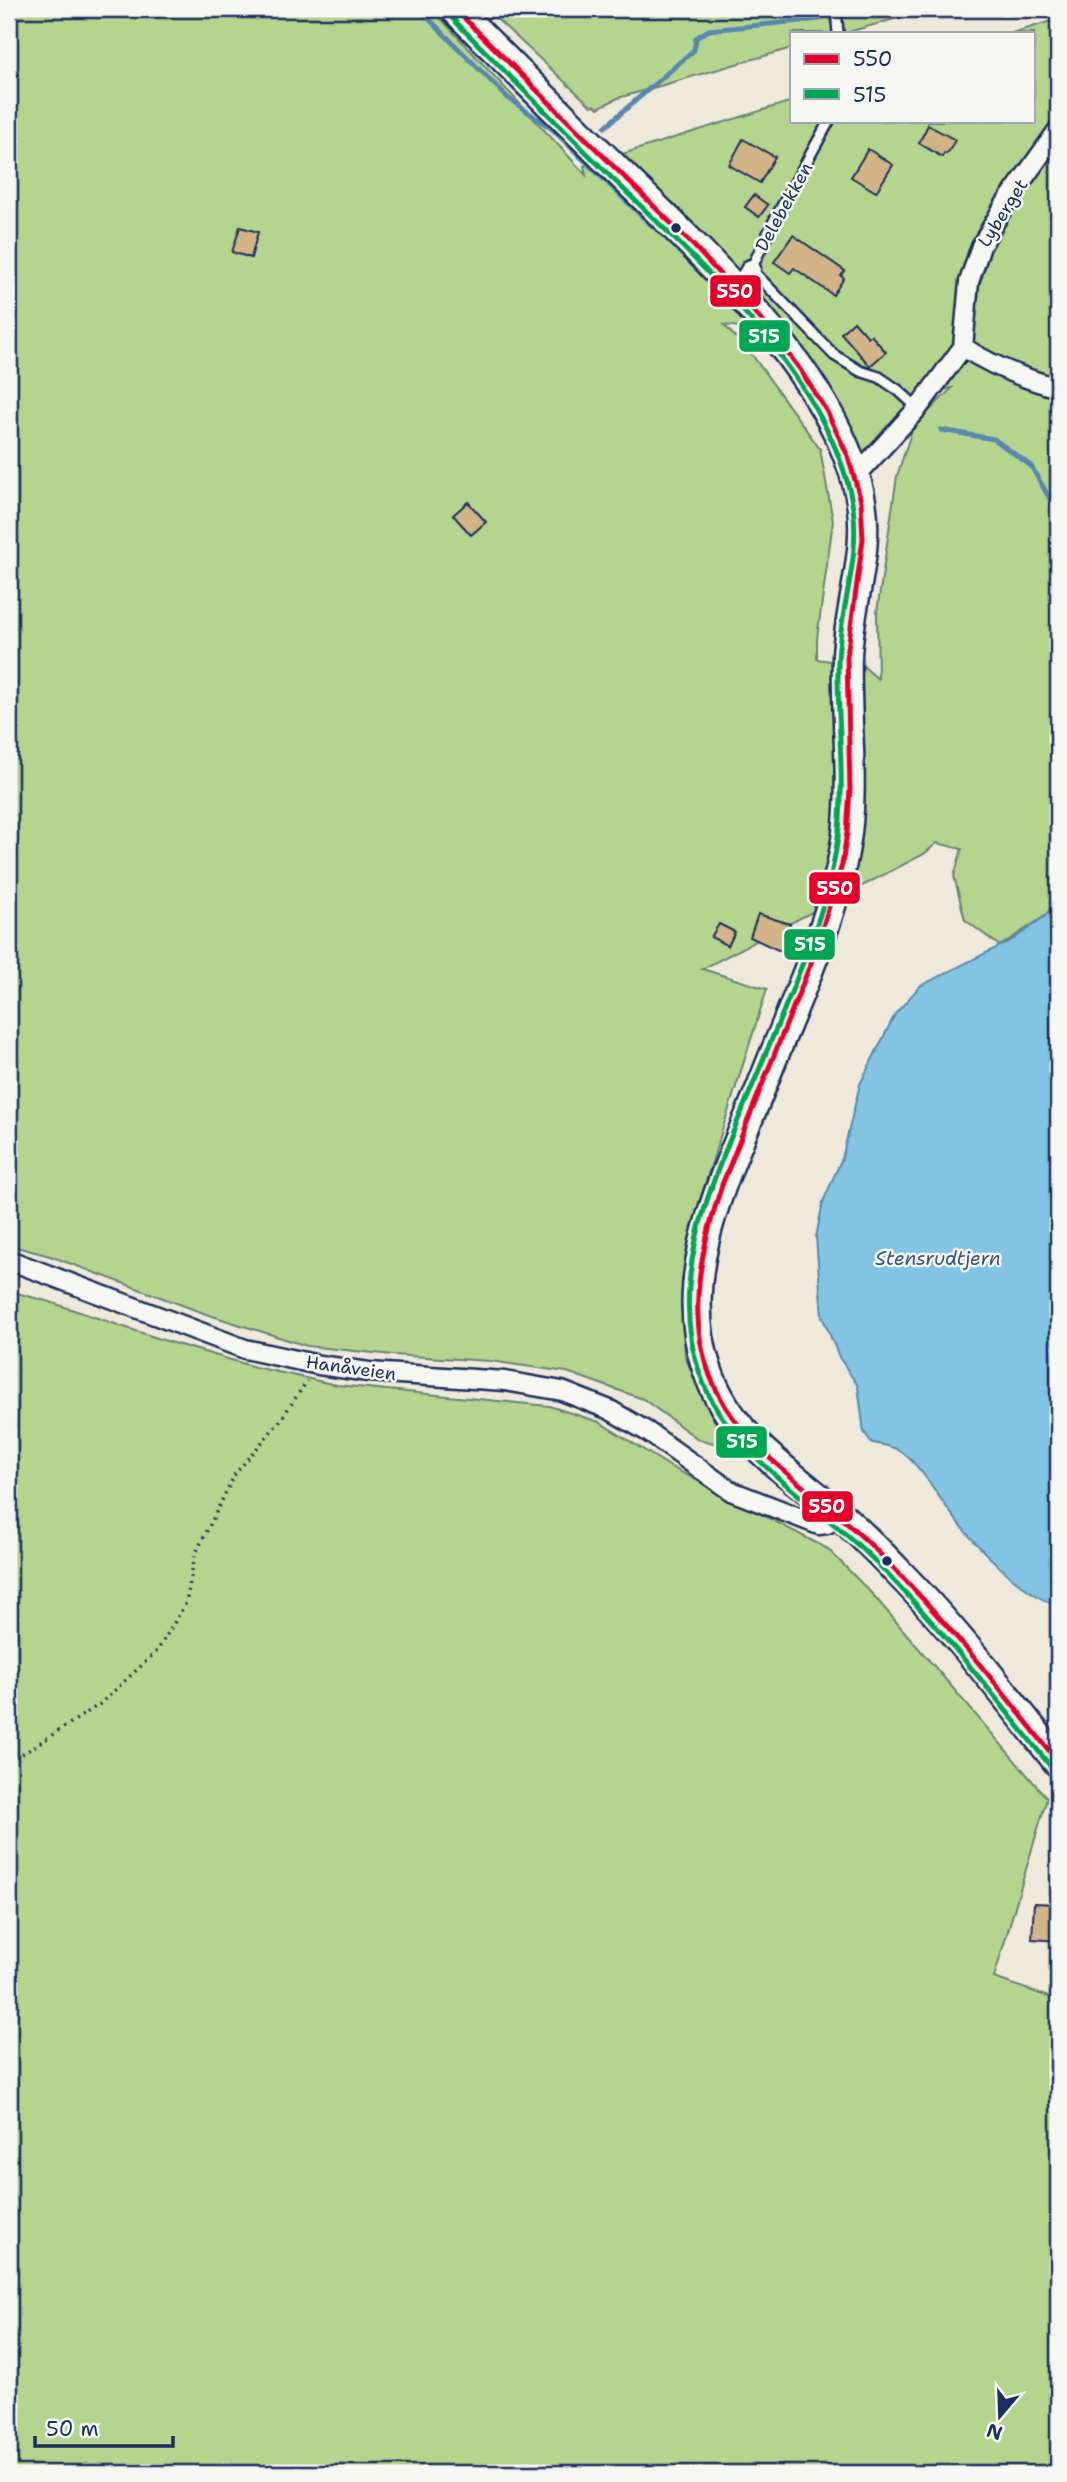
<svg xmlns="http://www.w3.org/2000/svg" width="1067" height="2482" font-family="'Shantell Sans',sans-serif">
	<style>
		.green { fill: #b5d58e; stroke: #688276; stroke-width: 2; fill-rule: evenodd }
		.water { fill: #83c4e4; stroke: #5988ae; stroke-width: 2 }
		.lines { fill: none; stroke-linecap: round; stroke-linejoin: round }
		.stream { stroke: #5988ae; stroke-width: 5 }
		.building { fill: #d2b486; stroke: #1b2f5e; stroke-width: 2 }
		.lane-casing { stroke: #1b2f5e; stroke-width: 14 }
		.street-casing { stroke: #1b2f5e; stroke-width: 23 }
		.primary-casing { stroke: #1b2f5e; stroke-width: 33 }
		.path { stroke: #1b2f5e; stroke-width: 3.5; stroke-dasharray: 2 5; stroke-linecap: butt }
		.lane { stroke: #f6f6f2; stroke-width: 9 }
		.street { stroke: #f6f6f2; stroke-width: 18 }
		.primary { stroke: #f6f6f2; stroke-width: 28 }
		.bus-1-casing { stroke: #f6f6f2; stroke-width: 10 }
		.bus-2-casing { stroke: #f6f6f2; stroke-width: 10 }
		.bus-1 { stroke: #e4002b; stroke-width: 5 }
		.bus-2 { stroke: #00a651; stroke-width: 5 }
		.bus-dot { fill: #1b2f5e; stroke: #f6f6f2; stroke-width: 2.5 }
		.labels { text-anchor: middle; stroke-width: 5; stroke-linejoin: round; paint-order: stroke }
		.street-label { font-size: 18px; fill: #1b2f5e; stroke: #f6f6f2 }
		.water-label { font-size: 19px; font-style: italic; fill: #355480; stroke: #f6f6f2 }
		.line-badge { stroke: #f6f6f2; stroke-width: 2.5 }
		.badge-label { font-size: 19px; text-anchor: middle; font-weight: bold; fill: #fff }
	</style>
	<rect width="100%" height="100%" fill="#efe9dc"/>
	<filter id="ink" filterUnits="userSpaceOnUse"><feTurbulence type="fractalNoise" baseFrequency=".0143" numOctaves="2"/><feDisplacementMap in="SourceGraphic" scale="14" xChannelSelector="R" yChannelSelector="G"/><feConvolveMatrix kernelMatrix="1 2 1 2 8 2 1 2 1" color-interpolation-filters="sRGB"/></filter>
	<g filter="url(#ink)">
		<path class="green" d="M 9,9 L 432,9 L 586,175 L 584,166 L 792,101 L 792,121 L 1034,121 L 1034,33 L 1012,33 L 1058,19 L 1058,900 L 1045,916 L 1000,946 L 965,920 L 954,876 L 962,849 L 937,843 L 924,854 L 702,969 L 767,989 L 699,1203 L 682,1280 L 685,1357 L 726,1446 L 698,1439 L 643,1399 L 567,1372 L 490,1361 L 393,1355 L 307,1346 L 206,1314 L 50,1256 L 9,1245 ZM 724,325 L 763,330 L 865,482 L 871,452 L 890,425 L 909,403 L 932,392 L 952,388 L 913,427 L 897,476 L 877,612 L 878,679 L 863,666 L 817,659 L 817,638 L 833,521 L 820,449 L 752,355 Z
			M 486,9 L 930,9 L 845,33 L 792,33 L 792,48 L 618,98 L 598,108 L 595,105 L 591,106 Z
			M 9,1291 L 50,1302 L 163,1340 L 255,1367 L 337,1385 L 549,1406 L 599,1422 L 671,1467 L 828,1549 L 874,1596 L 1047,1798 L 994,1978 L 1058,2000 L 1058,2473 L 9,2473 Z"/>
		<path class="water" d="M 1058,900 L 1058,1606 C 1024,1595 975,1546 953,1516 C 937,1495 923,1469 903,1453 C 894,1446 883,1445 872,1443 L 864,1432 L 858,1386 L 839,1357 L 822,1316 L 816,1237 L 823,1202 L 842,1158 L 860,1084 L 895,1014 L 920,986 L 1014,939 L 1045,916 Z"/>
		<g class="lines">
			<path class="stream" d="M 419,9 L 508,98 L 552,129 L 653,227
				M 869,14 L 876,9
				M 605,127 L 694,50 L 696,38 L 709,30 L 821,19
				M 941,430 L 994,439 L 1031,466 L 1058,513"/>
		</g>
		<path class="building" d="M 928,125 L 955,140 L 949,151 L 946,154 L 944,153 L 942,157 L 919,143 Z
			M 743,139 L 775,157 L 760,183 L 729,165 Z
			M 868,149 L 893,165 L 876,192 L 851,177 Z
			M 754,195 L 768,205 L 759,217 L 745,207 Z
			M 240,227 L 258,232 L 251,258 L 232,252 Z
			M 793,235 L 845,271 L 841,276 L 844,278 L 833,295 L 794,268 L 790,273 L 774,262 Z
			M 854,321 L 868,337 L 871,335 L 886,352 L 870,366 L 841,333 Z
			M 468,502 L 486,522 L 471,535 L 453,515 Z
			M 758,914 L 790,924 L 780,951 L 750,937 Z
			M 719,924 L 735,932 L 728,946 L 711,937 Z
			M 1034,1903 L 1058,1904 L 1058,1941 L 1032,1939 Z"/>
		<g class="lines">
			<defs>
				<path id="lane" d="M 836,9 L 838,33
					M 829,121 L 775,219 L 751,269 L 834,355 L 860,371 L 879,377 L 898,390 L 918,408"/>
				<path id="street" d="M 737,292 L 751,269
					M 963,347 C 992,366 1025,379 1058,388
					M 855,477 L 918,408 L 963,347 L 969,282 L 981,246 L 1004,206 L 1058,130
					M 9,1260 L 245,1349 L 319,1365 L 369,1372 L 505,1381 L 562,1391 L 610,1410 L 648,1432 L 731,1491 L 819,1525 L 827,1524 L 839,1515"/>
				<path id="primary" d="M 455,9 C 511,66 568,122 625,178 C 709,260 840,382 861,501 C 870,550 849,607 847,656 C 845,715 854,774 847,833 C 836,918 795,1000 764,1080 C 729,1170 673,1270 707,1369 C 729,1436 786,1470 837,1513 C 858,1531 878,1551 897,1571 C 955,1630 1007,1697 1058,1762"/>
			</defs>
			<use href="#lane" class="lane-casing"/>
			<use href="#street" class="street-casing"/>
			<use href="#primary" class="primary-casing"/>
			<path class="path" d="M 9,1759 L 24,1753 L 100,1704 L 157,1651 L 186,1603 L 195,1555 L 235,1474 L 280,1421 L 307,1381"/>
			<use href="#lane" class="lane"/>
			<use href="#street" class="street"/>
			<use href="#primary" class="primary"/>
			<defs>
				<path id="bus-1" d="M 455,9 L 694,246 L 767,326 L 799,368 L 827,412 L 848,456 L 861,501 L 863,539 L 847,656 L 850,789 L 847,833 L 842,865 L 813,958 L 722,1185 C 689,1284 679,1372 762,1451 C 799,1486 842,1515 878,1552 C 943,1617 1001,1689 1058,1762"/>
				<path id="bus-2" d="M 449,15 C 502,69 557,123 611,177 C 698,262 833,381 853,508 C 861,559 839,611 838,662 C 837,718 845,774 839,829 C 829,915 789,995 757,1075 C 719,1168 664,1272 700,1374 C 728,1456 817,1502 876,1562 C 939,1626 995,1696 1051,1767"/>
			</defs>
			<use href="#bus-1" class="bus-1-casing"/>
			<use href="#bus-2" class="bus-2-casing"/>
			<use href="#bus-1" class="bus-1"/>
			<use href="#bus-2" class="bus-2"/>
		</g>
	</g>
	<g class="bus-dot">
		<circle cx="676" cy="228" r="6"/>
		<circle cx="887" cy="1561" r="6"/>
	</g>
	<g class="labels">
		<g class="street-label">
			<text transform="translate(784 207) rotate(-61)" y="6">Delebekken</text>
			<text transform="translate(1003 213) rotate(-58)" y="6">Lyberget</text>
			<text transform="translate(351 1368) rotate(8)" y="6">Hanåveien</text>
		</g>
		<g class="water-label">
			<text x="938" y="1265">Stensrudtjern</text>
		</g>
	</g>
	<g class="line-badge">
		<rect x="709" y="274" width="53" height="34" rx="7" fill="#e4002b"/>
		<rect x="738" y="319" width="53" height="34" rx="7" fill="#00a651"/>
		<rect x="808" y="871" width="53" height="34" rx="7" fill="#e4002b"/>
		<rect x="783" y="928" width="53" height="33" rx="7" fill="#00a651"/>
		<rect x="715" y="1425" width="53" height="34" rx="7" fill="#00a651"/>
		<rect x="801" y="1490" width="53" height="33" rx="7" fill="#e4002b"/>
	</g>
	<g class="badge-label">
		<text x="735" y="298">550</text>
		<text x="764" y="343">515</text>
		<text x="835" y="895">550</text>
		<text x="810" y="951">515</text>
		<text x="742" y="1448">515</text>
		<text x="827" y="1513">550</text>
	</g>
	<rect width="1067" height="2482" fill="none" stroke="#f6f6f2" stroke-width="35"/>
	<rect x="18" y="18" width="1032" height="2447" fill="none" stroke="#1b2f5e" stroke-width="2.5" filter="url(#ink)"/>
	<rect x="790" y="32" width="245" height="91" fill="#f6f6f2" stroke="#9ea6b7" stroke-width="2"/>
	<rect x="804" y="54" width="35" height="10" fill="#e4002b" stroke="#9ea6b7" stroke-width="2"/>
	<text x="853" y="66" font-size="21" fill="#1b2f5e">550</text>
	<rect x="804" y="89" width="35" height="10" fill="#00a651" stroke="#9ea6b7" stroke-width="2"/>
	<text x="853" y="102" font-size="21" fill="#1b2f5e">515</text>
	<g transform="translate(1000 2416) rotate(199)" stroke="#f6f6f2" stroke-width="5" paint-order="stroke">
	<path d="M0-5L12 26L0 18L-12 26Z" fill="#1b2f5e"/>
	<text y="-10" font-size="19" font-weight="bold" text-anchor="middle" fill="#1b2f5e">N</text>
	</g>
	<path d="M35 2436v10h138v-10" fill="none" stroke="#1b2f5e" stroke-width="3.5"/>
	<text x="46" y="2436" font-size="21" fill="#1b2f5e" stroke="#f6f6f2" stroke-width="5" paint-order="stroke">50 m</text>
</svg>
